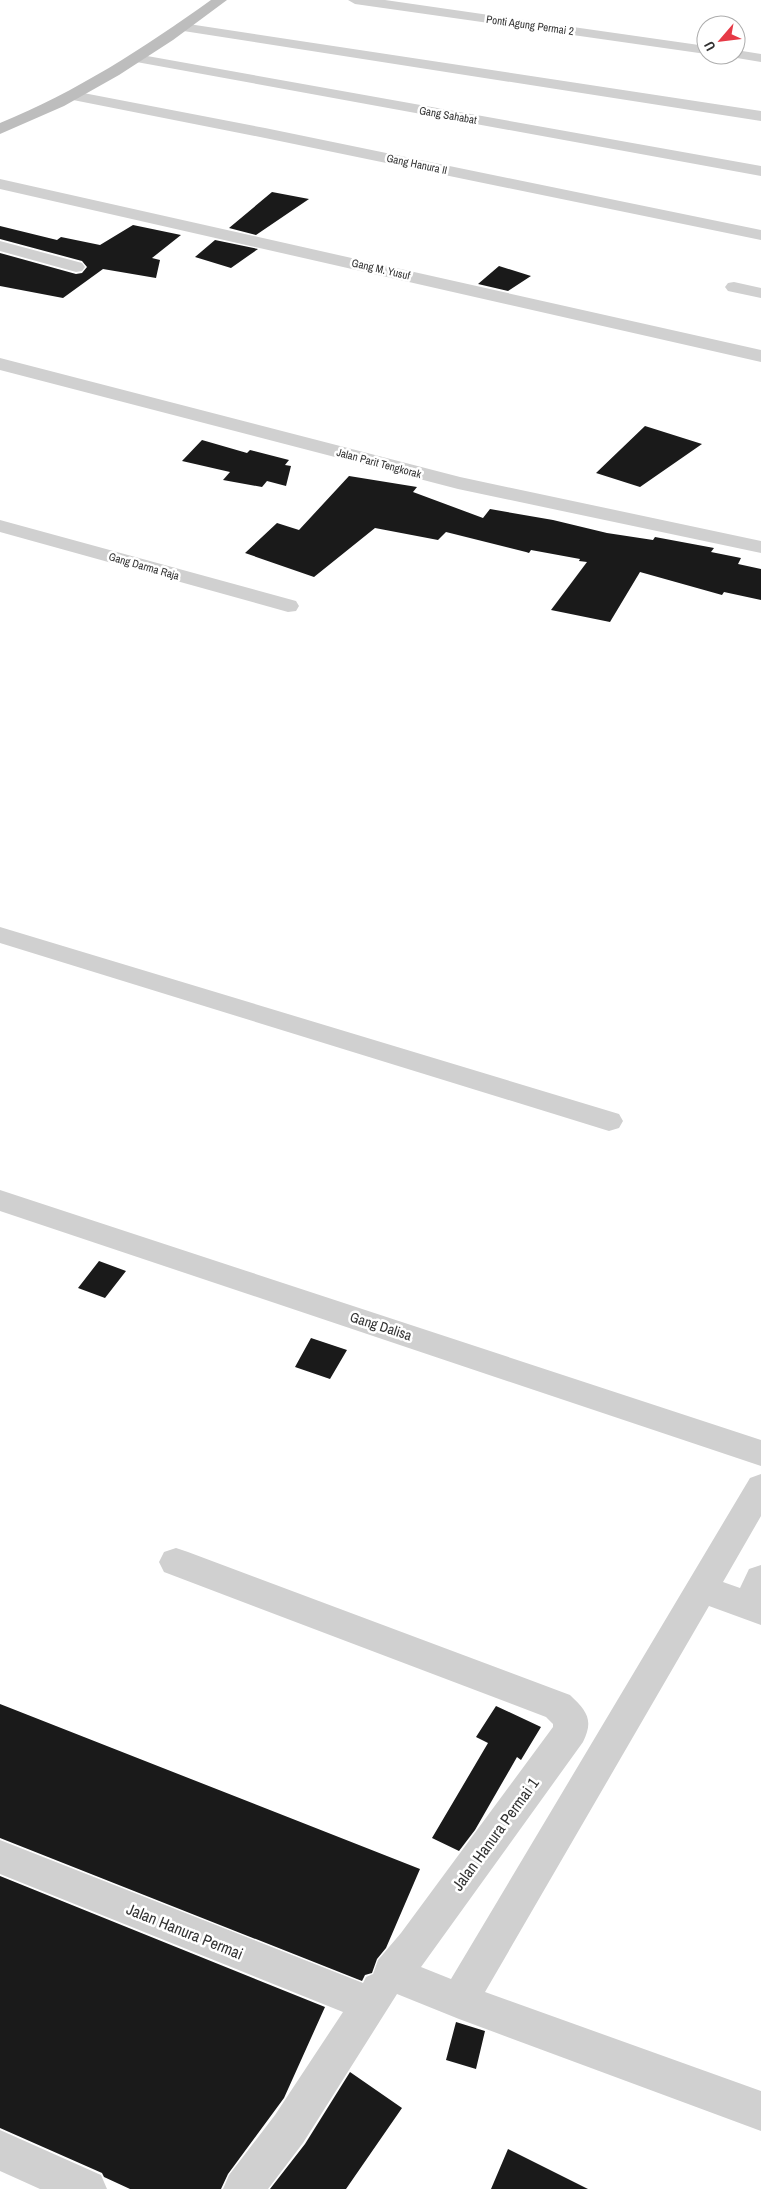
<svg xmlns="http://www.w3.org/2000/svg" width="761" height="2189" font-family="'Archivo Narrow',sans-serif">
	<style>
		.building { fill: #1a1a1a }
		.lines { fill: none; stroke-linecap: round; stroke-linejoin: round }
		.street { fill: #d0d0d0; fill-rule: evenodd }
		.secondary { fill: #bdbdbd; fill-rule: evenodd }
		.labels { text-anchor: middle; stroke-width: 5; stroke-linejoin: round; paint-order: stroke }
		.far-street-label { font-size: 11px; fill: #333; stroke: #fff }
		.street-label { font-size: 14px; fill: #333; stroke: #fff }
		.near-street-label { font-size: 16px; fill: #333; stroke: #fff }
	</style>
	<rect width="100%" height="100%" fill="#fff"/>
	<path class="building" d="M 272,192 L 309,199 L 256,235 L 229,228 Z
		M 133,225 L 181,235 L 152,258 L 160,260 L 156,278 L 103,269 L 63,298 L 0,286 L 0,253 L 76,274 L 82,273 L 87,267 L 82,261 L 0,239 L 0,226 L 57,240 L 61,237 L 100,245 Z
		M 215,240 L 258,249 L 231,268 L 195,257 Z
		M 499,266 L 531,276 L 508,291 L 478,284 Z
		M 645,426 L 702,444 L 640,487 L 596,473 Z
		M 202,440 L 247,453 L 250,450 L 289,460 L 285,465 L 291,466 L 286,486 L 267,481 L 262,487 L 223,480 L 230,472 L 182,461 Z
		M 349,476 L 417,487 L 413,492 L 483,518 L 490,509 L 553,520 L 607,533 L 653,540 L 655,537 L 714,548 L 711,552 L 741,558 L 738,564 L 761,569 L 761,600 L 724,592 L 722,595 L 640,572 L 610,622 L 551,610 L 587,562 L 579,561 L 580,559 L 531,550 L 529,553 L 526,552 L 446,532 L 438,540 L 375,528 L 314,577 L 245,553 L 277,523 L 299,530 Z
		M 99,1261 L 126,1271 L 105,1298 L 78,1288 Z
		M 311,1338 L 347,1350 L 330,1379 L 295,1367 Z
		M 0,1704 L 420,1869 L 386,1948 L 377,1959 L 372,1973 L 365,1975 L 362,1981 L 0,1838 Z
		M 496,1706 L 541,1727 L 521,1760 L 517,1757 L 475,1830 L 459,1851 L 432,1838 L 488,1743 L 476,1737 Z
		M 0,1876 L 325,2007 L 284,2098 L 228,2174 L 221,2189 L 130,2189 L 104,2177 L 102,2173 L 0,2128 Z
		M 456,2022 L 485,2031 L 476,2069 L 446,2060 Z
		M 350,2072 L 402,2108 L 346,2189 L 270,2189 L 305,2144 Z
		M 508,2149 L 588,2189 L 491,2189 Z"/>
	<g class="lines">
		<path class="street" d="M 348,0 L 385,0 L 706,46 L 706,54 L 355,4 Z
			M 182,23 L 761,111 L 761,121 L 177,30 L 175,27 L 177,24 Z
			M 736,50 L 761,54 L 761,62 L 731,57 L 729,55 L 736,55 Z
			M 136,54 L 761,166 L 761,176 L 131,61 L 129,58 L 131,55 Z
			M 73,91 L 265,128 L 761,230 L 761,240 L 265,138 L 68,99 L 65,96 L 68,93 Z
			M 0,179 L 761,350 L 761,362 L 0,189 Z
			M 0,241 L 82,263 L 85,267 L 82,271 L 76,272 L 0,251 Z
			M 734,282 L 761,288 L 761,298 L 728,291 L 725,287 L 728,283 Z
			M 0,358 L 460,477 L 761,541 L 761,553 L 458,489 L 0,370 Z
			M 0,520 L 296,601 L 299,606 L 296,611 L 288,612 L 0,532 Z
			M 0,927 L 619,1114 L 623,1121 L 619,1128 L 609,1131 L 0,943 Z
			M 0,1190 L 761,1440 L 761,1466 L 0,1211 Z
			M 761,1474 L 761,1516 L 723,1582 L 740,1588 L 749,1569 L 761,1565 L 761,1625 L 709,1606 L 485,1992 L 761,2091 L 761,2131 L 459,2019 L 397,1994 L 303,2143 L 268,2189 L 223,2189 L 229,2175 L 275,2115 L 343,2012 L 0,1874 L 0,1840 L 363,1983 L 366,1977 L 373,1974 L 378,1960 L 401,1933 L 553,1727 L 553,1724 L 546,1717 L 164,1572 L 159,1562 L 164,1552 L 176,1548 L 188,1552 L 570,1695 C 587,1711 594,1720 583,1742 L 421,1967 L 451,1979 L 750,1478 Z
			M 0,2130 L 101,2175 L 107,2189 L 40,2189 L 0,2171 Z"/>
		<path class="secondary" d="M 211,0 L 227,0 L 173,40 L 119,75 L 64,106 L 0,134 L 0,123 C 76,92 144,48 211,0 Z"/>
	</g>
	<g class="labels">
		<g class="far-street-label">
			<text transform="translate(530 25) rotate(8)" y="4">Ponti Agung Permai 2</text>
			<text transform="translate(448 115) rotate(10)" y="4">Gang Sahabat</text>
			<text transform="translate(417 164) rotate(12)" y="4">Gang Hanura II</text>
			<text transform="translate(381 269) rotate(13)" y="4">Gang M. Yusuf</text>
			<text transform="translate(379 463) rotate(15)" y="4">Jalan Parit Tengkorak</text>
			<text transform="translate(144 566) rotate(16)" y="4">Gang Darma Raja</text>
		</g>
		<g class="street-label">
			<text transform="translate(381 1326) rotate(18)" y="5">Gang Dalisa</text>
		</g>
		<g class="near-street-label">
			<text transform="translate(495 1834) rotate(-54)" y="6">Jalan Hanura Permai 1</text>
			<text transform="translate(185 1931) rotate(22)" y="6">Jalan Hanura Permai</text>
		</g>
	</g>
	<g transform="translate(721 40) rotate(242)"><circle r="24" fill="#ffffff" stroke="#adadad"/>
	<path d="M0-4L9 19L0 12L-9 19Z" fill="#e63946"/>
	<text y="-8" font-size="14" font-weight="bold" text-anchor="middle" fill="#333333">U</text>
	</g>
</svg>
